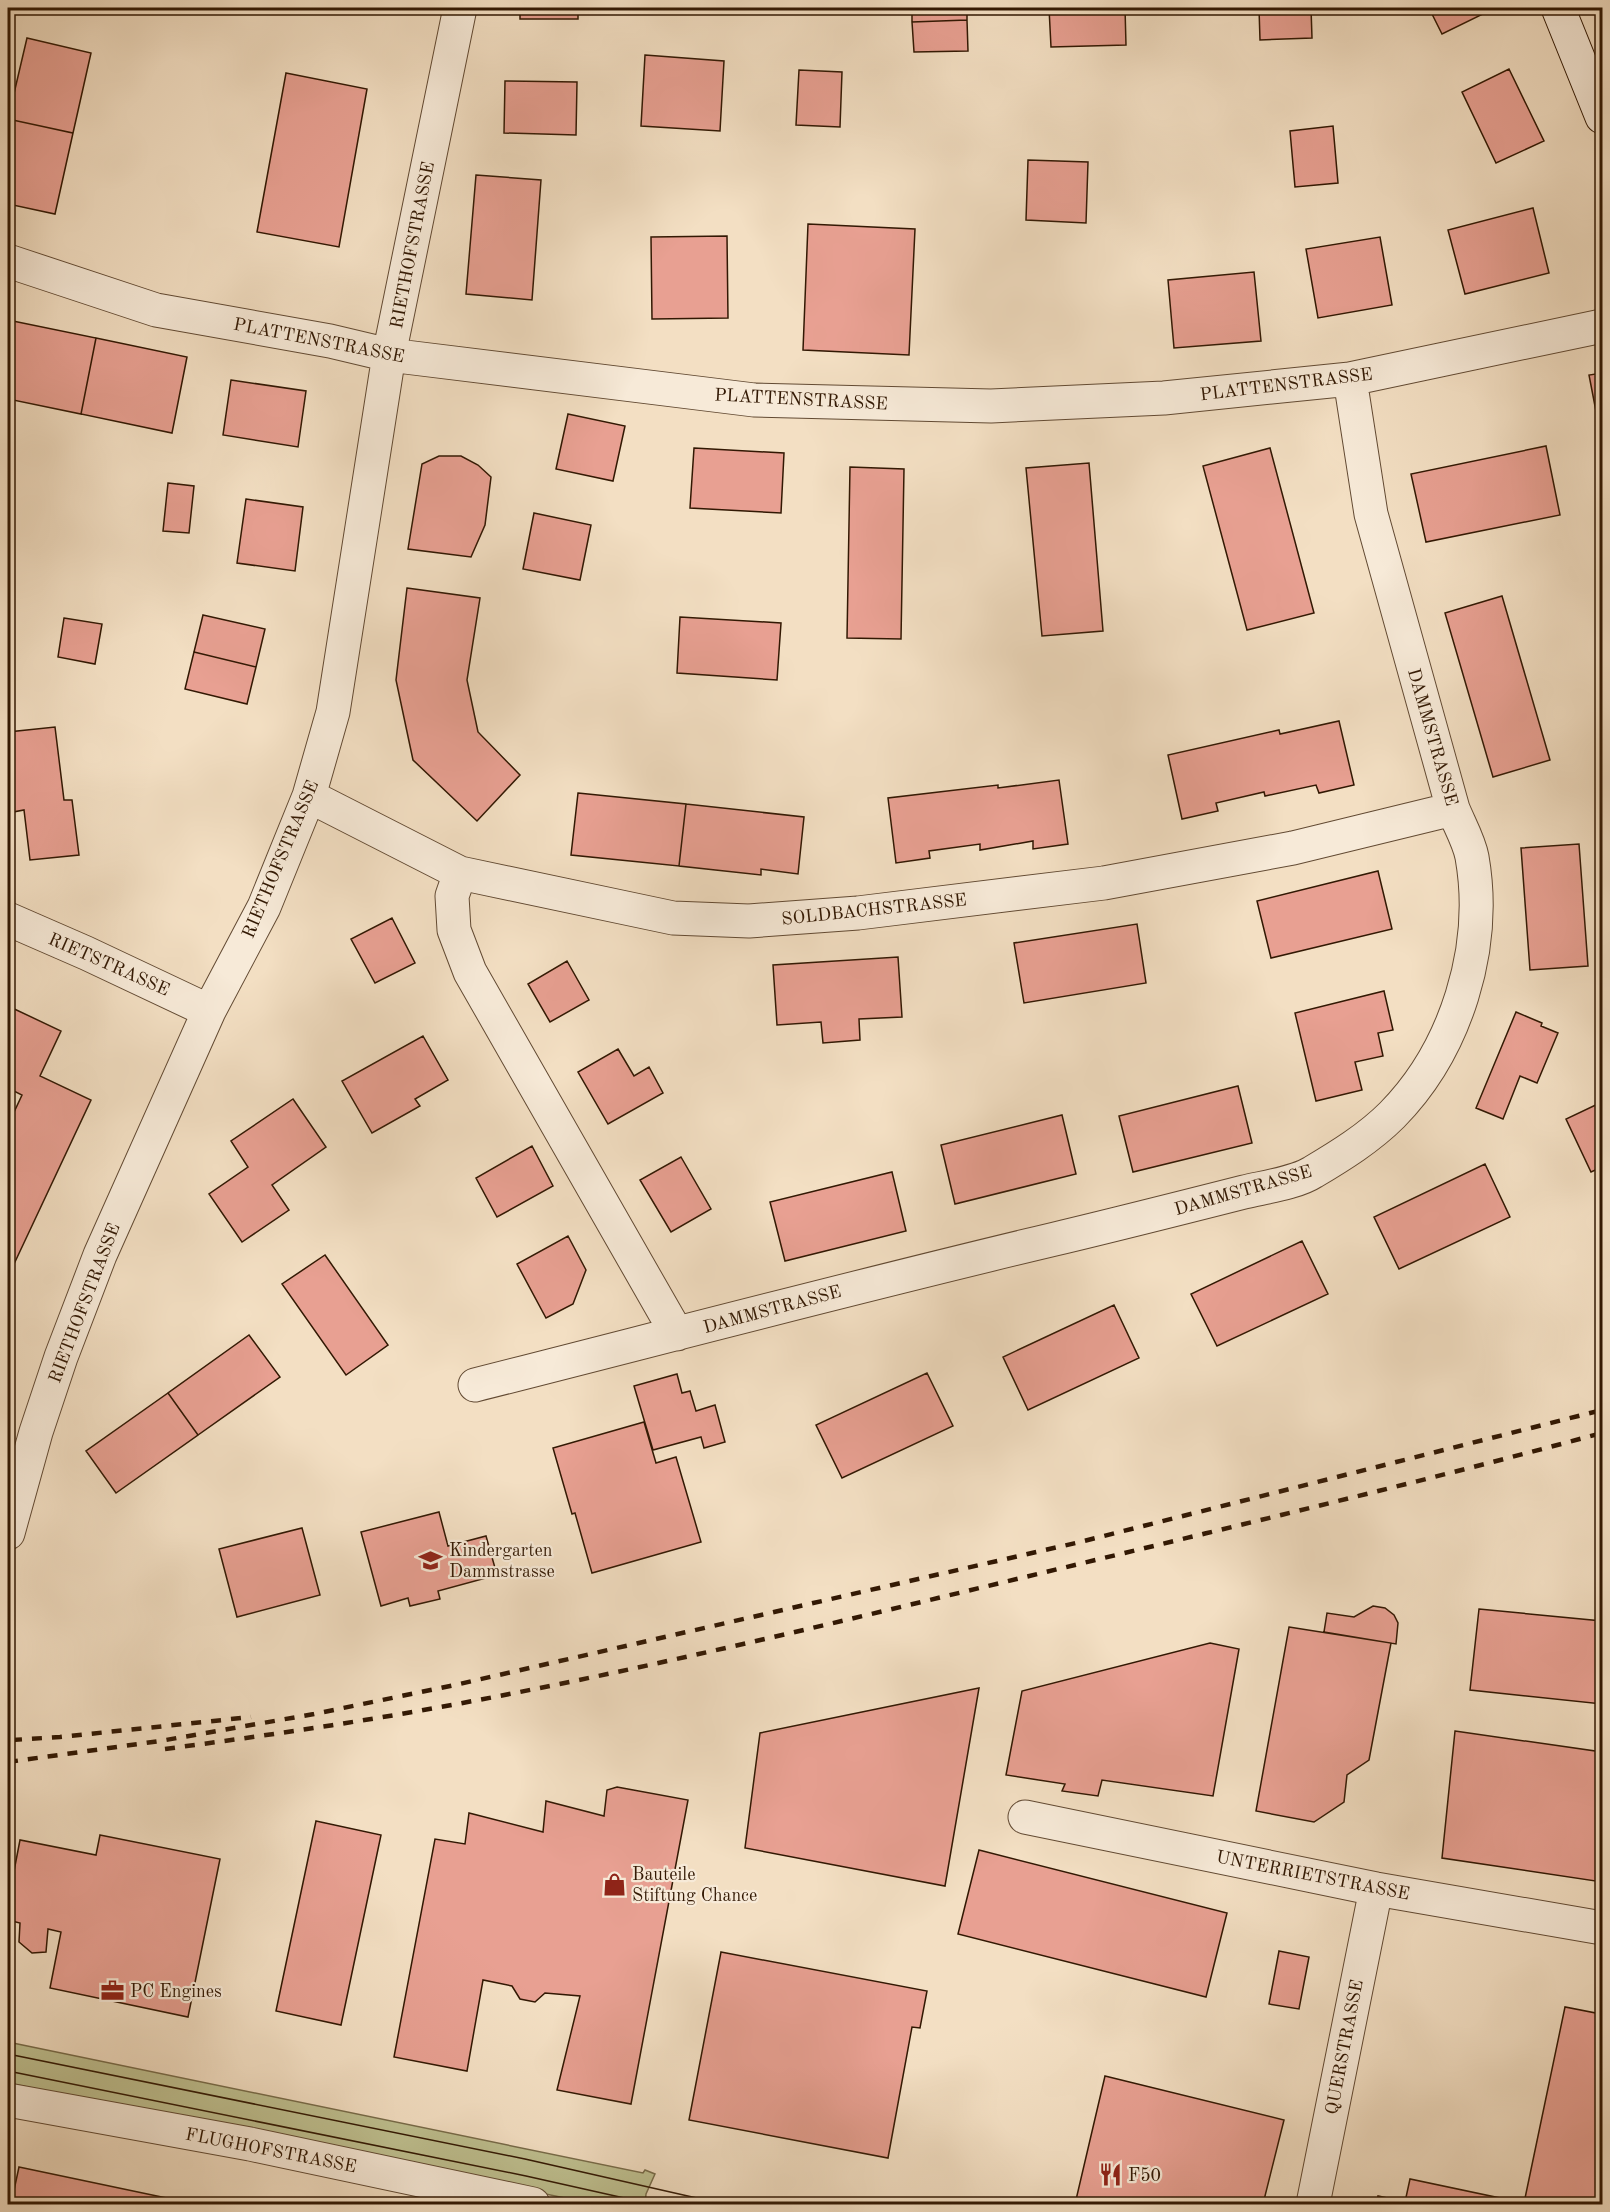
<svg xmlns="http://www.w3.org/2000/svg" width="1610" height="2212" font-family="'Old Standard TT',serif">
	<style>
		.green { fill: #bfc191; stroke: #786c4a; stroke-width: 1.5 }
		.building { fill: #e8a092; stroke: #321803; stroke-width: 1.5 }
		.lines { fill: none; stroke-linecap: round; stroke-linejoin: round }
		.minor-casing { stroke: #624a33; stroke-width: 35 }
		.secondary-casing { stroke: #321803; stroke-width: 35 }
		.minor { stroke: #f7ead8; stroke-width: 33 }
		.secondary { stroke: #f7ead8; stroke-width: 33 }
		.tram { stroke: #321803; stroke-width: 1.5 }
		.rail { stroke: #321803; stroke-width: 4.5; stroke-dasharray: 10 10; stroke-linecap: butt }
		.labels { text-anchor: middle; stroke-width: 4.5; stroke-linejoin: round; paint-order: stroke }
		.street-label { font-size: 18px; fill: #321803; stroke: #f7ead8 }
		.poi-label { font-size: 18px; fill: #321803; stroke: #f7ead8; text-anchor: start }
	</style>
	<rect width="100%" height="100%" fill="#f3dfc3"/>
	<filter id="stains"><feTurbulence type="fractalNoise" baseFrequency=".00333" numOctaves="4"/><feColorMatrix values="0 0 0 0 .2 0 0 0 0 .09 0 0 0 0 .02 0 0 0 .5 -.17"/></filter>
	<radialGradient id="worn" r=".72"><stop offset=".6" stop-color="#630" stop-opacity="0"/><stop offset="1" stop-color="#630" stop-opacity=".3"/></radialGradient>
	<path class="green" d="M 8,2042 L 643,2173 L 645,2170 L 655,2174 L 646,2194 L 645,2204 L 594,2204 L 8,2083 Z"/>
	<path class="building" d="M 520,8 L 578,8 L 578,19 L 520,19 Z
		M 664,8 L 750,8 L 750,13 L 664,10 Z
		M 912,8 L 967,8 L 967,20 L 912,22 Z
		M 1049,8 L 1125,8 L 1126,45 L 1051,47 Z
		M 1259,8 L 1311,8 L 1312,38 L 1260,40 Z
		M 1429,8 L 1480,8 L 1483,14 L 1442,34 Z
		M 967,20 L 968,51 L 914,52 L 912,22 Z
		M 27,38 L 91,53 L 73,133 L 8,119 Z
		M 645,55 L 724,61 L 720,131 L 641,126 Z
		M 1509,69 L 1544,141 L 1496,163 L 1462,92 Z
		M 799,70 L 842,72 L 840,127 L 796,125 Z
		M 286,73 L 367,89 L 339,247 L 257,232 Z
		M 505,81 L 577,82 L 576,135 L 504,133 Z
		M 8,119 L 73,133 L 55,214 L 8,204 Z
		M 1333,126 L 1338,183 L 1295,187 L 1290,131 Z
		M 1028,160 L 1088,162 L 1086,223 L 1026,220 Z
		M 476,175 L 541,180 L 532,300 L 466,294 Z
		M 1533,208 L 1549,273 L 1465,294 L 1448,230 Z
		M 808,224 L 915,229 L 909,355 L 803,350 Z
		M 727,236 L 728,318 L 652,319 L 651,237 Z
		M 1380,237 L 1392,305 L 1318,318 L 1306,249 Z
		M 1254,272 L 1261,341 L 1174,348 L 1168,280 Z
		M 8,320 L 96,338 L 81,414 L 8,399 Z
		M 96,338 L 187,357 L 172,433 L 81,414 Z
		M 1602,373 L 1602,427 L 1599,427 L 1589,375 Z
		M 231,380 L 306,391 L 298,447 L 223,435 Z
		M 568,414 L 625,426 L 613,481 L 556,469 Z
		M 1546,446 L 1560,515 L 1426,542 L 1411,474 Z
		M 694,448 L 784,453 L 781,513 L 690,508 Z
		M 1270,448 L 1314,613 L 1247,630 L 1203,466 Z
		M 439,456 L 461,456 L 478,465 L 491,477 L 485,525 L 471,557 L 408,549 L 422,464 Z
		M 1089,463 L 1103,631 L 1042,636 L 1026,468 Z
		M 850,467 L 904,469 L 901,639 L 847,638 Z
		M 168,483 L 194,486 L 189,533 L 163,531 Z
		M 246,499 L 303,507 L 295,571 L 237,563 Z
		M 534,513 L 591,525 L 580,580 L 523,569 Z
		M 407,588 L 480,598 L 467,680 L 478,732 L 520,775 L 477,821 L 413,760 L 396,680 Z
		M 1502,596 L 1550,760 L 1493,777 L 1445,613 Z
		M 203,615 L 265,629 L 256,667 L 194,652 Z
		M 680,617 L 781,623 L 777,680 L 677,673 Z
		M 64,618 L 102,624 L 95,664 L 58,657 Z
		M 194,652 L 256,667 L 247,704 L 185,689 Z
		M 1339,721 L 1354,785 L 1319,793 L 1316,785 L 1265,796 L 1264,792 L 1216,803 L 1218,811 L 1182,819 L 1168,755 L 1279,730 L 1280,734 Z
		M 55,727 L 64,800 L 72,800 L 79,855 L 30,860 L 24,810 L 13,812 L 8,765 L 8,732 Z
		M 1059,780 L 1068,844 L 1033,849 L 1033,841 L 980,850 L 980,844 L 929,851 L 930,858 L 896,863 L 888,798 L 998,785 L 998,788 Z
		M 578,793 L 686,804 L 679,866 L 571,855 Z
		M 686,804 L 804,817 L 798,874 L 761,869 L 761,875 L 679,866 Z
		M 1579,844 L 1588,966 L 1530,970 L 1521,848 Z
		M 1378,871 L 1392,929 L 1271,958 L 1257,901 Z
		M 392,918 L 415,963 L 375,983 L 351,939 Z
		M 1137,924 L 1146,983 L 1024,1003 L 1014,943 Z
		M 898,957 L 902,1017 L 859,1019 L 860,1040 L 823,1043 L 821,1022 L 777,1025 L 773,965 Z
		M 567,961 L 589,1000 L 550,1022 L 528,984 Z
		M 1384,991 L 1393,1030 L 1378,1033 L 1383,1056 L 1355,1062 L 1362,1090 L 1316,1101 L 1295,1013 Z
		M 8,1006 L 61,1031 L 40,1076 L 91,1100 L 14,1264 L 8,1261 L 8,1125 L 22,1095 L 8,1088 Z
		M 1516,1012 L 1542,1023 L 1541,1026 L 1558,1033 L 1537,1083 L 1520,1076 L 1503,1119 L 1476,1108 Z
		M 423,1036 L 448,1080 L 415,1099 L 420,1106 L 372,1133 L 342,1081 Z
		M 618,1049 L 634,1076 L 649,1067 L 663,1093 L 608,1124 L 578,1072 Z
		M 1238,1086 L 1252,1143 L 1133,1172 L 1119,1116 Z
		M 293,1099 L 326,1147 L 272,1185 L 289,1210 L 242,1242 L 209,1194 L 248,1167 L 231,1141 Z
		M 1602,1102 L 1602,1167 L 1591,1172 L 1566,1119 Z
		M 1062,1115 L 1076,1174 L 955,1204 L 941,1145 Z
		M 532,1146 L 553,1186 L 497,1217 L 476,1178 Z
		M 681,1157 L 711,1209 L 671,1232 L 640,1180 Z
		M 1485,1164 L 1510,1217 L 1399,1269 L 1374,1217 Z
		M 892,1172 L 906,1231 L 785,1261 L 770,1202 Z
		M 568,1236 L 586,1270 L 573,1304 L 546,1318 L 517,1264 Z
		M 1302,1241 L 1328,1294 L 1217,1346 L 1191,1294 Z
		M 325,1255 L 388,1345 L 346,1375 L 282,1284 Z
		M 1114,1305 L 1139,1358 L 1028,1410 L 1003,1357 Z
		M 249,1335 L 280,1377 L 198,1435 L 168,1393 Z
		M 927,1373 L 953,1426 L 842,1478 L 816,1425 Z
		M 677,1374 L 682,1393 L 690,1391 L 696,1411 L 715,1405 L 725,1442 L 704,1448 L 701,1437 L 653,1450 L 634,1386 Z
		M 168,1393 L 198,1435 L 116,1493 L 86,1451 Z
		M 644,1422 L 656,1463 L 676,1457 L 701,1542 L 592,1573 L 575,1513 L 572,1514 L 553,1448 Z
		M 439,1512 L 448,1546 L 486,1536 L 497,1575 L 438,1591 L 440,1599 L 410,1606 L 408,1598 L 381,1606 L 361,1532 Z
		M 302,1528 L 320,1595 L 237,1617 L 219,1549 Z
		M 1373,1606 L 1385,1608 L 1394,1615 L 1398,1623 L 1396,1644 L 1324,1632 L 1327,1613 L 1354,1617 Z
		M 1479,1609 L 1602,1621 L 1602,1704 L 1470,1690 Z
		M 1289,1627 L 1391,1643 L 1369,1760 L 1347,1775 L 1344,1802 L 1314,1822 L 1256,1811 Z
		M 1210,1643 L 1239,1649 L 1213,1796 L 1102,1780 L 1098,1796 L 1062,1791 L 1065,1784 L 1006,1775 L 1022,1691 Z
		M 979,1688 L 945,1886 L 745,1848 L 760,1733 Z
		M 1455,1731 L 1602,1752 L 1602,1882 L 1442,1858 Z
		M 617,1787 L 688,1800 L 631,2104 L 557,2090 L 580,1996 L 545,1993 L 535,2002 L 520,1999 L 512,1986 L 483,1980 L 467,2071 L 394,2057 L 435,1839 L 465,1844 L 469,1813 L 543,1832 L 546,1801 L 604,1816 L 607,1790 Z
		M 316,1821 L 381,1835 L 341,2025 L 276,2011 Z
		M 100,1835 L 220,1859 L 188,2017 L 50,1988 L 61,1932 L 48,1929 L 46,1952 L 32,1953 L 19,1942 L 20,1923 L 8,1920 L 8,1902 L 20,1840 L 96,1855 Z
		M 979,1850 L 1227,1913 L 1206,1997 L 958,1934 Z
		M 1279,1951 L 1309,1957 L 1299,2009 L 1269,2004 Z
		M 721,1952 L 927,1991 L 920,2028 L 912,2027 L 888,2158 L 689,2120 Z
		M 1600,1992 L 1602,1992 L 1602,2204 L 1376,2204 L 1378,2196 L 1405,2202 L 1410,2179 L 1524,2203 L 1565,2007 L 1596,2013 Z
		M 1105,2076 L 1284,2120 L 1263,2204 L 1075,2204 Z
		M 19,2167 L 195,2204 L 11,2204 Z"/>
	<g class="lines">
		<defs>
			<path id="minor" d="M 8,261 L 156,310 L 330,341 L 389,355 L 754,400 L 991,406 L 1164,398 L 1350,379 L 1602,326
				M 309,796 L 460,873 L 673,918 L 749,921 L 858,913 L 1104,883 L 1293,848 L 1453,809
				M 460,873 L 452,896 L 454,930 L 470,972 L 677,1334
				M 8,919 L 86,953 L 209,1011
				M 475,1385 C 668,1336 861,1285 1055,1239 C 1118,1224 1181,1208 1244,1192 C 1265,1187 1296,1183 1313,1172 C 1340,1156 1369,1138 1392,1115 C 1456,1050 1488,948 1472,857 C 1469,841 1459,824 1453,809 L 1371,514 L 1350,379
				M 8,1533 L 36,1432 L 61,1357 L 100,1255 L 209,1011 L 264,907 L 309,796 L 333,712 L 389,355 L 460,8
				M 1025,1817 L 1376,1889 L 1602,1928
				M 8,2100 L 250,2144 L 533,2204
				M 1313,2204 L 1376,1889"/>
			<path id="secondary" d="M 1558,8 L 1602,117"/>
		</defs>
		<use href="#minor" class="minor-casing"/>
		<use href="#secondary" class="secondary-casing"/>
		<use href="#minor" class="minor"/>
		<use href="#secondary" class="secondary"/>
		<path class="tram" d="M 8,2054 L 525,2159 L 723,2204
			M 8,2071 L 526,2176 L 651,2204"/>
		<path class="rail" d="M 12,1740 L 60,1737 L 251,1717
			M 165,1749 C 263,1736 360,1722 457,1704 C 646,1669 834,1623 1021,1578 C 1215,1531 1410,1485 1602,1433
			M 8,1762 L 160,1741 L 314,1714 L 455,1685 L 1080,1542 L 1602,1410"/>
	</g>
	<defs>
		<symbol id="school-bare" viewBox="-9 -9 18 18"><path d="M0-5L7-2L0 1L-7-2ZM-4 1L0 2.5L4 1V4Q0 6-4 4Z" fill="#8f2418" stroke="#f7ead8" stroke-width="2.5" paint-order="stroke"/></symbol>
		<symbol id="shop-bare" viewBox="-9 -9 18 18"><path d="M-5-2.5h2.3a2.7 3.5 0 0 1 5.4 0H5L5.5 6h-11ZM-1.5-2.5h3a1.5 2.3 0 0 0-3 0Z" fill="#8f2418" stroke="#f7ead8" stroke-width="2.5" paint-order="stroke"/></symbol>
		<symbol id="office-bare" viewBox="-9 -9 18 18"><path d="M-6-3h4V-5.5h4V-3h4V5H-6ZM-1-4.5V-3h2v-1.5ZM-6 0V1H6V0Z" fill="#8f2418" stroke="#f7ead8" stroke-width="2.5" paint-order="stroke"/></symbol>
		<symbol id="restaurant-bare" viewBox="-9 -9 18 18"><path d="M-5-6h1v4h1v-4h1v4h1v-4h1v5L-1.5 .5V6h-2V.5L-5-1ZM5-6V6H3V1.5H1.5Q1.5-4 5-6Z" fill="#8f2418" stroke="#f7ead8" stroke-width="2.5" paint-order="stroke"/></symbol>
	</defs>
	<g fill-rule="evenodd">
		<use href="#school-bare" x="414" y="1544" width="33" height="33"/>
		<use href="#shop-bare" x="598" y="1868" width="33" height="33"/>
		<use href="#office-bare" x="96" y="1974" width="33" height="33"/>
		<use href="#restaurant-bare" x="1094" y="2158" width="33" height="33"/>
	</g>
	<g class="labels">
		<g class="street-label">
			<text transform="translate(412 245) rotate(-79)" y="6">RIETHOFSTRASSE</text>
			<text transform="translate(319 340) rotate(11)" y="6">PLATTENSTRASSE</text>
			<text transform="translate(1286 384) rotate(-7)" y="6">PLATTENSTRASSE</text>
			<text transform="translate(801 399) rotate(3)" y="6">PLATTENSTRASSE</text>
			<text transform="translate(1433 737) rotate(74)" y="6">DAMMSTRASSE</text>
			<text transform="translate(280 859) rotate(-67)" y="6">RIETHOFSTRASSE</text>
			<text transform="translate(874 909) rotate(-6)" y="6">SOLDBACHSTRASSE</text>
			<text transform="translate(109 964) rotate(24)" y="6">RIETSTRASSE</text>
			<text transform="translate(1243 1190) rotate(-16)" y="6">DAMMSTRASSE</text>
			<text transform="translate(84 1303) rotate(-69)" y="6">RIETHOFSTRASSE</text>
			<text transform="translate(772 1309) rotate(-15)" y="6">DAMMSTRASSE</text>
			<text transform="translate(1313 1875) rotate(11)" y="6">UNTERRIETSTRASSE</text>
			<text transform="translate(1344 2047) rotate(-79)" y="6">QUERSTRASSE</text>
			<text transform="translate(271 2150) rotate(11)" y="6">FLUGHOFSTRASSE</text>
		</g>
		<g class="poi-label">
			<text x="449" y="1556">Kindergarten<tspan x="449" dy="21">Dammstrasse</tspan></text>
			<text x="632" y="1880">Bauteile<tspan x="632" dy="21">Stiftung Chance</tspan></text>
			<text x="130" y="1997">PC Engines</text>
			<text x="1128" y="2181">F50</text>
		</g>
	</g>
	<rect width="1610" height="2212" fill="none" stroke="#f3dfc3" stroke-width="30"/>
	<rect x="9" y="9" width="1592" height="2194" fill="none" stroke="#321803" stroke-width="3"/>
	<rect x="15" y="15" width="1580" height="2182" fill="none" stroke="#321803" stroke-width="1.5"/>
	<rect width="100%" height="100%" filter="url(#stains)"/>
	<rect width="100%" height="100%" fill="url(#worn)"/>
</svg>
